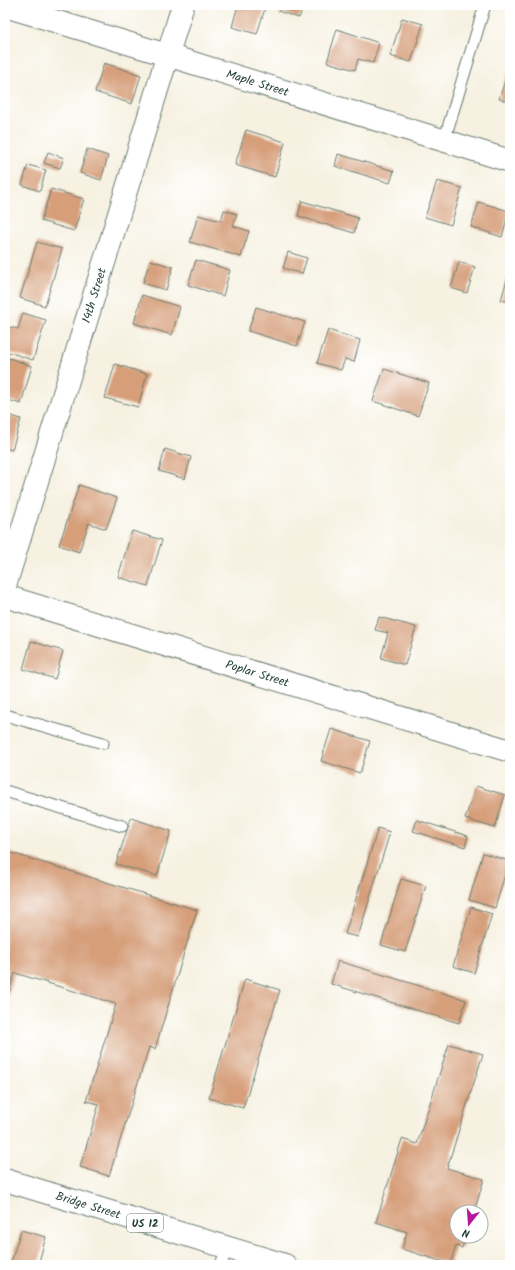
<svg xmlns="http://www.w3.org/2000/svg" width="515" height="1270" font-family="Kalam,sans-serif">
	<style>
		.building { fill: #d69f7a }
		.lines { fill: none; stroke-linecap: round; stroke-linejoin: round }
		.lane-casing { stroke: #6a7c71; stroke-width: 13 }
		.street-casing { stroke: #6a7c71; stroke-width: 24 }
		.highway-casing { stroke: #6a7c71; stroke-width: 24 }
		.lane { stroke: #fff; stroke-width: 11 }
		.street { stroke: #fff; stroke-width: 22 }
		.highway { stroke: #fff; stroke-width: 22 }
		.labels { text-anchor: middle; stroke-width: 4; stroke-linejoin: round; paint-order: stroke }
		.shield { fill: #fff; stroke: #627771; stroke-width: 1 }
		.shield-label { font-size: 11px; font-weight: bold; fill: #1f3d34 }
		.street-label { font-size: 12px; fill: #1f3d34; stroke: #fff }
	</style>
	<rect width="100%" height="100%" fill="#fff"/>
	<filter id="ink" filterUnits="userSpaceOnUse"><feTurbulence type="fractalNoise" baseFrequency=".025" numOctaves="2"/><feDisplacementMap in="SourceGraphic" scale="8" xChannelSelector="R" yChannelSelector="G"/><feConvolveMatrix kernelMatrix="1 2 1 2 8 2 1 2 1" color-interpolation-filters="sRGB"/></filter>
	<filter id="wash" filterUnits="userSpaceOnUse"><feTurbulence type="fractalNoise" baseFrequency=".012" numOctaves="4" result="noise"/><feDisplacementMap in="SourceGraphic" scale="16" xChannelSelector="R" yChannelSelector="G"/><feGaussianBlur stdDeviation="0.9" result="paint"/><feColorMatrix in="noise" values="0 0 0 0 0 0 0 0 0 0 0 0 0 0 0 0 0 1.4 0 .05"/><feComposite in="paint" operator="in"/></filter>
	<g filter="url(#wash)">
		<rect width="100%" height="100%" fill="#f6f1e1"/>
		<g id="blocks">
			<path class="building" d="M 238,5 L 266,5 L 257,34 L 232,27 Z
				M 280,5 L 304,5 L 299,18 L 278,11 Z
				M 402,18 L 423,24 L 411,62 L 390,56 Z
				M 337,29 L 379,43 L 373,63 L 358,59 L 355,70 L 327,62 Z
				M 104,63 L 141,75 L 132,104 L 95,92 Z
				M 510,65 L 510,102 L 499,99 Z
				M 246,130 L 285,142 L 275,177 L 235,165 Z
				M 87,149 L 108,156 L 101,180 L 80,173 Z
				M 48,152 L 64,158 L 60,168 L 44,163 Z
				M 338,154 L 394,171 L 390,183 L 335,166 Z
				M 28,165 L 46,170 L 40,191 L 22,185 Z
				M 437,181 L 462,188 L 451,225 L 425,217 Z
				M 51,189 L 84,199 L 74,231 L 41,221 Z
				M 302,201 L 358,218 L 354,233 L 298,216 Z
				M 479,202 L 509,211 L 502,237 L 471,227 Z
				M 224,210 L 237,214 L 233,226 L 249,231 L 241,257 L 190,242 L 198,215 L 221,221 Z
				M 37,242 L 62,249 L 45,306 L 20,298 Z
				M 288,252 L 307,258 L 302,274 L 283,268 Z
				M 150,260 L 173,267 L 166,290 L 143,283 Z
				M 196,260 L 230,270 L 223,296 L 188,285 Z
				M 459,262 L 475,267 L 467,293 L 451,288 Z
				M 510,269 L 510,302 L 501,300 Z
				M 142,295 L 180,307 L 172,335 L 134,323 Z
				M 256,307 L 305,322 L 297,346 L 248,331 Z
				M 23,313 L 46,320 L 33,360 L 5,351 L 5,340 L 9,327 L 18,329 Z
				M 328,330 L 360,340 L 354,362 L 345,359 L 341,370 L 317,363 Z
				M 9,358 L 32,366 L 21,404 L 5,399 L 5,371 Z
				M 115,364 L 147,374 L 138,407 L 105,398 Z
				M 384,369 L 429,383 L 418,416 L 373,401 Z
				M 5,414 L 21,419 L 12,450 L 5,448 Z
				M 165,449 L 191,457 L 185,479 L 159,471 Z
				M 79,485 L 117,498 L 106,529 L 89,523 L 79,552 L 59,545 Z
				M 132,531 L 162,540 L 148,586 L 118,577 Z
				M 379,617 L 416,627 L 405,665 L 381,658 L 388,633 L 375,630 Z
				M 31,641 L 63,651 L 55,679 L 23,669 Z
				M 331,729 L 370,741 L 360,773 L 321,761 Z
				M 476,786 L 505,795 L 495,828 L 465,819 Z
				M 131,818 L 171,831 L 157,876 L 116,864 Z
				M 417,820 L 468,836 L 465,847 L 413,831 Z
				M 378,828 L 390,832 L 358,937 L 345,934 Z
				M 5,851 L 197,910 L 155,1049 L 149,1047 L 109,1176 L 80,1167 L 99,1104 L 86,1101 L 116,1004 L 15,973 L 5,1005 Z
				M 483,853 L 509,861 L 495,908 L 469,900 Z
				M 401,879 L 426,886 L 405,952 L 381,945 Z
				M 471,907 L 492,914 L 474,973 L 453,966 Z
				M 338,961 L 466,1000 L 459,1023 L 331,984 Z
				M 245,979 L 280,990 L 243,1108 L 209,1098 Z
				M 449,1044 L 483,1054 L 447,1168 L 484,1179 L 474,1212 L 457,1212 L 457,1236 L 466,1236 L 462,1248 L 456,1246 L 450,1264 L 402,1249 L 407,1232 L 376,1222 L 402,1139 L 417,1144 Z
				M 21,1230 L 46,1237 L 38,1265 L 10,1265 Z"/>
		</g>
	</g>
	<g filter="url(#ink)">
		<use href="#blocks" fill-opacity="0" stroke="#6a7c71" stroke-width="1"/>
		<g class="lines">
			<defs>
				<path id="lane" d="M 444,141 L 485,5
					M 5,715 L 103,743
					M 5,791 L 122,826
					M 221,1265 L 227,1247"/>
				<g id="street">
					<path id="s1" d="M 5,6 L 167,55 L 510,161"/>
					<path id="s2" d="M 5,586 L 183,5"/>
					<path id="s3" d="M 5,596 L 510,751"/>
				</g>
				<g id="highway">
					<path id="s4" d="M 5,1180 L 285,1265"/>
				</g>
			</defs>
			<use href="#lane" class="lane-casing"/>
			<use href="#street" class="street-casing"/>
			<use href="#highway" class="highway-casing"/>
			<use href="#lane" class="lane"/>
			<use href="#street" class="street"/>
			<use href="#highway" class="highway"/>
		</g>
	</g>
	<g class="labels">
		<rect class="shield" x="127" y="1214" width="36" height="18" rx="3"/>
		<g class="shield-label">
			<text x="145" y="1227">US 12</text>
		</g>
		<g class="street-label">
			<text dy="4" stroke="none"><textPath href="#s1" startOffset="264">Maple Street</textPath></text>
			<text dy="4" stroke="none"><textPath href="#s2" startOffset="304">14th Street</textPath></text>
			<text dy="4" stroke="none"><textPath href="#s3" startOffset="264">Poplar Street</textPath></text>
			<text dy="4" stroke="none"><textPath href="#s4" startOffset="87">Bridge Street</textPath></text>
		</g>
	</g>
	<rect width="515" height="1270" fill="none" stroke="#fff" stroke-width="20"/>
	<g transform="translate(469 1224) rotate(197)"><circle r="19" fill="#ffffff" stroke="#a5b1ae"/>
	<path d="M0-3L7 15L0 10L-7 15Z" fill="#b5179e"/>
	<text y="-6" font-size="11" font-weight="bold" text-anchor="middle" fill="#1f3d34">N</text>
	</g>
</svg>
